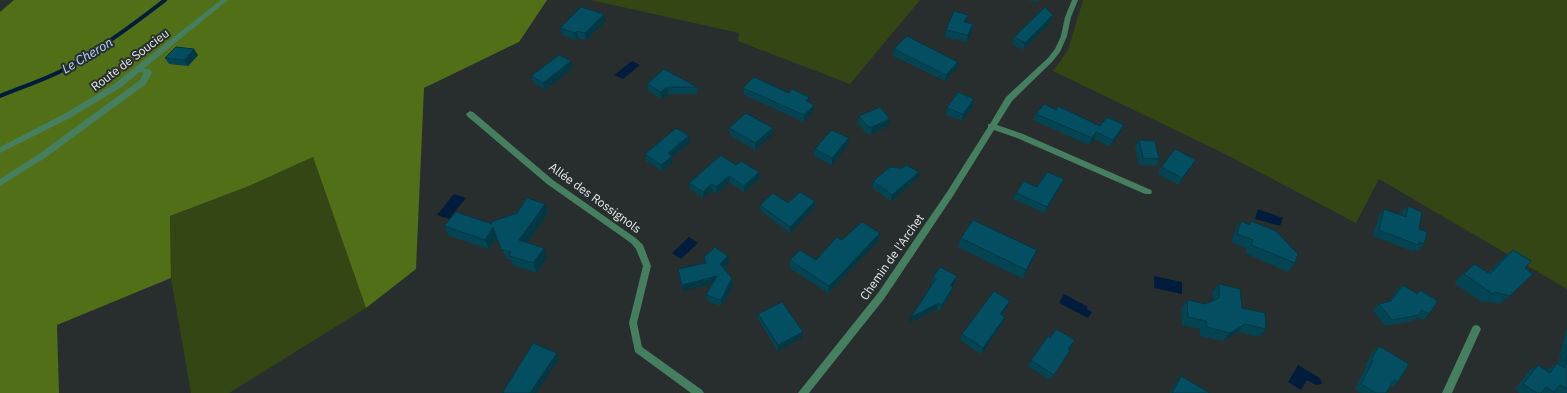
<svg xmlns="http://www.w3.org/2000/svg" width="1567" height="393" font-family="'IBM Plex Sans',sans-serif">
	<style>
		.green { fill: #344613 }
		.forest { fill: #516f16 }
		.water { fill: #001c3c }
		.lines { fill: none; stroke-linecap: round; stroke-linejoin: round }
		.stream { stroke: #001c3c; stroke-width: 4 }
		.minor { fill: #457f5f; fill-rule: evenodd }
		.tertiary { fill: #457f5f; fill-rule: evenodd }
		.wall { fill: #034453 }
		.shaded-wall { fill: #023744 }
		.building { fill: #034f61; stroke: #023744 }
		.labels { text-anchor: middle; stroke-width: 4; stroke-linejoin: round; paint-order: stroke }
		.street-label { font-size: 12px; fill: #e7ebea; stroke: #282e2e }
		.water-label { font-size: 13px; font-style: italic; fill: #b7d6f9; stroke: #282e2e }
	</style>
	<rect width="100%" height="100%" fill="#282e2e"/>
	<path class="green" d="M 591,0 L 920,0 L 850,84 L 738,41 L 739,33 Z
		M 1083,0 L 1567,0 L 1567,289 L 1379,179 L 1356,223 L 1223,153 L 1053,71 L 1068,50 Z
		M 313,157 L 366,308 L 229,393 L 191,393 L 171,278 L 170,216 L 249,186 Z"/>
	<path class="forest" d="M 14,0 L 547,0 L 519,42 L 424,88 L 416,269 L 366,308 L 313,157 L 249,186 L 170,216 L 171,278 L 57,325 L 59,393 L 0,393 L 0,12 Z"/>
	<path class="water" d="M 632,61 L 640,65 L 623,79 L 614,75 Z
		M 454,194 L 466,198 L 449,219 L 437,215 Z
		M 1258,209 L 1283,218 L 1280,226 L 1255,219 Z
		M 689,237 L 698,243 L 681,259 L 672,253 Z
		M 1154,276 L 1182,282 L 1182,294 L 1154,288 Z
		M 1064,294 L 1088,307 L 1087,309 L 1092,312 L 1088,318 L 1059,303 Z
		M 1298,365 L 1320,378 L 1322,384 L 1316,385 L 1307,380 L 1301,390 L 1288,382 Z"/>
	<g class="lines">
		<path class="stream" d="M 0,96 C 22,87 44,80 65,69 C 100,49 133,25 165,0"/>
		<path class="minor" d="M 1072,0 L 1078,0 L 1071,17 L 1067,36 L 1060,52 L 1052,62 L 1012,101 L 997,125 L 1023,134 L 1151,190 L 1152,192 L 1151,194 L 1145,194 L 1017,138 L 994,130 L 953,196 L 884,299 L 809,393 L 798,393 L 878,293 L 947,192 L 988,127 L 988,124 L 990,124 L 1006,97 L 1048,58 L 1055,49 L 1061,36 L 1065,17 Z
			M 137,67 L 139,67 L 150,70 L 152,72 L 146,84 L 45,158 L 0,186 L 0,179 L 39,154 L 140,80 L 144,73 L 137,71 L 135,69 Z
			M 470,111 L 473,112 L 553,180 L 637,239 L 643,245 L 651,266 L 637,323 L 642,347 L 702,390 L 704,393 L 691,393 L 635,352 L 629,323 L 643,266 L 636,249 L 631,243 L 547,184 L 467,116 L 466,114 Z
			M 1476,325 L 1479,326 L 1481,329 L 1452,393 L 1442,393 L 1473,326 Z"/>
		<path class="tertiary" d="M 221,0 L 228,0 L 120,88 L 70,118 L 0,153 L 0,147 L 64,114 L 114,84 Z"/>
	</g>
	<path class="wall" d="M 1026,0 L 1039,0 L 1038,2 Z
		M 968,15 L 966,22 L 972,31 L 967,42 L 945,37 L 946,30 Z
		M 1053,15 L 1051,22 L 1023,50 L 1012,44 L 1014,37 Z
		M 606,21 L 586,40 L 578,38 L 577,40 L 562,35 L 560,28 Z
		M 894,49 L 958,62 L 957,68 L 945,81 L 893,56 Z
		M 198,55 L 188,66 L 169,64 L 165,58 Z
		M 573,68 L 545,90 L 534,83 L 531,76 Z
		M 647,84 L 697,87 L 697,94 L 668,94 L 662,99 L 648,91 Z
		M 743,88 L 789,93 L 809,97 L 809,103 L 813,111 L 804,122 L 744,95 Z
		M 974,99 L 973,106 L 962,121 L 946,115 L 947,108 Z
		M 1056,110 L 1100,126 L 1124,125 L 1121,132 L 1110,147 L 1094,139 L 1089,145 L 1033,120 L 1036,114 Z
		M 859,116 L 889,126 L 871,134 L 867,134 L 858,123 Z
		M 729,128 L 773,135 L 755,150 L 730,135 Z
		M 1139,140 L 1159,159 L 1156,166 L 1139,165 L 1135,147 Z
		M 690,142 L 672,157 L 673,162 L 662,171 L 646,161 L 645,154 Z
		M 848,145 L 832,165 L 814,156 L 815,149 Z
		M 1196,160 L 1192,166 L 1179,185 L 1158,174 L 1161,167 Z
		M 736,165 L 759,172 L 760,178 L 744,192 L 729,182 L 717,194 L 712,190 L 703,198 L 690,189 L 689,183 Z
		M 918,178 L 891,201 L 872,188 L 873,181 Z
		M 1061,186 L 1045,213 L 1013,199 L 1016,193 L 1037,187 Z
		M 815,201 L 815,207 L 790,233 L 761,211 L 760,205 Z
		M 1408,206 L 1419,229 L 1424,244 L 1418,251 L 1414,249 L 1412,251 L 1373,236 L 1379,215 L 1384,209 L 1401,215 L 1402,212 Z
		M 548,213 L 527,243 L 547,257 L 537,273 L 513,265 L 511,260 L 506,258 L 497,237 L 489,249 L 449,236 L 444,226 L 492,224 Z
		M 1241,221 L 1249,224 L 1251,221 L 1295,263 L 1288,272 L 1245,253 L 1247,248 L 1231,242 L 1236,229 Z
		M 880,233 L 878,241 L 845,276 L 828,293 L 790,268 L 790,260 L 816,260 L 842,240 Z
		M 961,238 L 1033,260 L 1023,279 L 958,247 Z
		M 1513,250 L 1525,268 L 1510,296 L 1499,304 L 1485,301 L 1483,303 L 1454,283 L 1464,273 L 1474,264 L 1488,273 L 1502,259 Z
		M 704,257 L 729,263 L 724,268 L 732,278 L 733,285 L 721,306 L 707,301 L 706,295 L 713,283 L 683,291 L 678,269 L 705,263 Z
		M 957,276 L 955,282 L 952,287 L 951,293 L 940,311 L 937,309 L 909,323 L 932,284 L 931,283 L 933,277 Z
		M 1219,284 L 1242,308 L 1266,329 L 1259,337 L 1238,332 L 1223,341 L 1200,336 L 1200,329 L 1182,325 L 1181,309 L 1187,300 L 1205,304 L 1213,301 L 1212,292 Z
		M 1403,285 L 1417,294 L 1420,290 L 1429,314 L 1423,320 L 1418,317 L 1413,321 L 1385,326 L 1373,310 L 1379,304 L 1389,302 L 1396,291 Z
		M 1010,301 L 1008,307 L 1001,315 L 1003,323 L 981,354 L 960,340 L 962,334 Z
		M 758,314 L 803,332 L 802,338 L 778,351 L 758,319 Z
		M 1567,329 L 1567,393 L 1556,393 L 1554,392 L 1553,393 L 1520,393 L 1515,389 L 1530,370 L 1538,365 L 1547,371 L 1548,369 L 1557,363 L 1558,364 L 1566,330 Z
		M 1050,338 L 1072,346 L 1069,350 L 1067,356 L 1050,380 L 1028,366 L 1031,360 Z
		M 1379,346 L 1398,382 L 1392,387 L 1390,386 L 1386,393 L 1361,393 L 1355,389 L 1367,366 L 1365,365 L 1373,352 Z
		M 1181,376 L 1210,393 L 1170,393 L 1177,381 Z"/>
	<path class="shaded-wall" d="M 604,14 L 606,21 L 586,40 L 585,33 Z
		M 968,15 L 967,21 L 963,28 L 964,22 Z
		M 1053,15 L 1051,22 L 1023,50 L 1025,43 Z
		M 973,24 L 972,31 L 967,42 L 968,35 Z
		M 577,31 L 578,38 L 577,40 L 575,33 Z
		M 194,49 L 198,55 L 188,66 L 184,60 Z
		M 571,61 L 573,68 L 545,90 L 543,83 Z
		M 958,62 L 957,68 L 945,81 L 946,75 Z
		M 667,87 L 668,94 L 662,99 L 661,92 Z
		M 809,97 L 809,104 L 806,101 Z
		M 974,99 L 973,106 L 962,121 L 963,114 Z
		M 814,105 L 813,111 L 804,122 L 804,115 Z
		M 890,119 L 889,126 L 871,134 L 872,127 Z
		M 1124,125 L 1121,132 L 1110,147 L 1113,140 Z
		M 773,128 L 773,135 L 755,150 L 755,143 Z
		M 1096,132 L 1094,139 L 1089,145 L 1092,138 Z
		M 689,136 L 690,142 L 672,157 L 673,162 L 662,171 L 661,165 L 668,153 Z
		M 849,138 L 848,145 L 832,165 L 832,158 Z
		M 1196,160 L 1192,166 L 1179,185 L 1182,178 Z
		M 759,172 L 760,178 L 744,192 L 744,186 Z
		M 919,172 L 918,178 L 891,201 L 892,195 Z
		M 729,176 L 729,182 L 717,194 L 716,187 Z
		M 1064,179 L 1061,186 L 1045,213 L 1047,207 Z
		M 711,184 L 712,190 L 703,198 L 703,192 Z
		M 815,201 L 815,207 L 790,233 L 790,227 Z
		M 545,204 L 548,213 L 523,249 L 519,240 Z
		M 493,227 L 497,237 L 489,249 L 485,240 Z
		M 880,233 L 878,241 L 845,276 L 828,293 L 829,286 Z
		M 544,248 L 547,257 L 537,273 L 533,263 Z
		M 1037,250 L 1033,260 L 1023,279 L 1026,270 Z
		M 728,256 L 729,263 L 721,270 L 720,264 Z
		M 717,276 L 718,282 L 683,291 L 682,285 Z
		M 957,276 L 955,282 L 949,292 L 950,286 Z
		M 732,278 L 733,285 L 721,306 L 721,300 Z
		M 953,287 L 951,293 L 940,311 L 942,305 Z
		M 1010,301 L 1008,307 L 997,320 L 1000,314 Z
		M 939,303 L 937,309 L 909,323 L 911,317 Z
		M 1005,317 L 1003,323 L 981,354 L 983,348 Z
		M 1245,324 L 1238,332 L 1223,341 L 1230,333 Z
		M 803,332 L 802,338 L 778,351 L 778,345 Z
		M 557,353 L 559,359 L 536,393 L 530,393 Z"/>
	<path class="building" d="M 581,7 L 604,14 L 585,33 L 577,31 L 575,33 L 560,28 Z
		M 1045,7 L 1053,15 L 1025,43 L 1014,37 Z
		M 954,11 L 968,15 L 964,22 L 973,24 L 968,35 L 946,30 Z
		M 907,36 L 958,62 L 946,75 L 894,49 Z
		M 176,47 L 194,49 L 184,60 L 165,58 Z
		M 559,55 L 571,61 L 543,83 L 531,76 Z
		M 664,69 L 697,87 L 667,87 L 661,92 L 647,84 Z
		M 754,77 L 789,93 L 792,89 L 809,97 L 806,101 L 814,105 L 804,115 L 743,88 Z
		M 958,92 L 974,99 L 963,114 L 947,108 Z
		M 1044,104 L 1056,110 L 1058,106 L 1100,126 L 1107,117 L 1124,125 L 1113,140 L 1096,132 L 1092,138 L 1036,114 Z
		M 880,107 L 890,119 L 872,127 L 868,127 L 859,116 Z
		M 746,113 L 773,128 L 755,143 L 729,128 Z
		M 676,128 L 689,136 L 668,153 L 672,156 L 661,165 L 645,154 Z
		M 831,130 L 849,138 L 832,158 L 815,149 Z
		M 1139,140 L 1155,141 L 1159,159 L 1143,158 Z
		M 1175,149 L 1196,160 L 1182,178 L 1161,167 Z
		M 721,155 L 736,165 L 741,161 L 759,172 L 744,186 L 729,176 L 716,187 L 711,184 L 703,192 L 689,183 Z
		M 906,165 L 919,172 L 892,195 L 873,181 L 890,167 L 902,168 Z
		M 1047,172 L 1064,179 L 1047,207 L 1016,193 L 1024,181 L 1037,187 Z
		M 800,192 L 815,201 L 790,227 L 760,205 L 773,193 L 788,203 Z
		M 527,198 L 545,204 L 519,240 L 544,248 L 533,263 L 509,256 L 511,252 L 501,249 L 493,227 L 485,240 L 444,226 L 456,212 L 492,224 L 491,222 L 517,213 Z
		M 1408,206 L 1422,212 L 1419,229 L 1427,232 L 1424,244 L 1419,242 L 1418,245 L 1379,230 L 1384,209 L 1406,217 Z
		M 973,220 L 1037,250 L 1026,270 L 961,238 Z
		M 1241,221 L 1250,225 L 1251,221 L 1276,231 L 1298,254 L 1295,263 L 1251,245 L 1253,240 L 1237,234 Z
		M 862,222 L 880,233 L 846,269 L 829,286 L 790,260 L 800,250 L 816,260 L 837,237 L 842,240 Z
		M 715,247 L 728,256 L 720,264 L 732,278 L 721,300 L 706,295 L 717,276 L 682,285 L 678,269 L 706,263 L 704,257 Z
		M 1513,250 L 1531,261 L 1525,268 L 1533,274 L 1510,296 L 1495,292 L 1493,294 L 1464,274 L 1474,264 L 1490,274 Z
		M 940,267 L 957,276 L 950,286 L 953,287 L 942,305 L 939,303 L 911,317 L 936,279 L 933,277 Z
		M 1219,284 L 1240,289 L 1242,308 L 1265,313 L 1266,329 L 1245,324 L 1230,333 L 1207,327 L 1206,321 L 1188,317 L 1187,300 L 1205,304 L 1219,298 Z
		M 1403,285 L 1417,294 L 1420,290 L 1438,301 L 1429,314 L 1422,310 L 1419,315 L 1392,320 L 1379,304 L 1391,301 Z
		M 994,291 L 1010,301 L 1000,314 L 1005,317 L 983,348 L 962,334 Z
		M 782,302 L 803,332 L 778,345 L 758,314 Z
		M 1056,329 L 1075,340 L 1068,349 L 1070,350 L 1054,375 L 1031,360 L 1048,336 L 1050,338 Z
		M 533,343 L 557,353 L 530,393 L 504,393 L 503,392 Z
		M 1379,346 L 1409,364 L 1398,382 L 1394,380 L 1386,393 L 1376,393 L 1361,384 L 1373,361 L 1371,360 Z
		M 1567,355 L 1567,389 L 1560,385 L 1554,392 L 1546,387 L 1541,393 L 1537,393 L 1523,384 L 1538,365 L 1550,373 L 1557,363 L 1564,368 Z
		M 1181,376 L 1210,393 L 1172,393 Z"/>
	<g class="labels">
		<g class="street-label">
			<text transform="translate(130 60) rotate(-37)" y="4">Route de Soucieu</text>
			<text transform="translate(595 198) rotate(36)" y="4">Allée des Rossignols</text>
			<text transform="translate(892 257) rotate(-55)" y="4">Chemin de l'Archet</text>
		</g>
		<g class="water-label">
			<text transform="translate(87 55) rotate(-31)" y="5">Le Cheron</text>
		</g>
	</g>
</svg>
